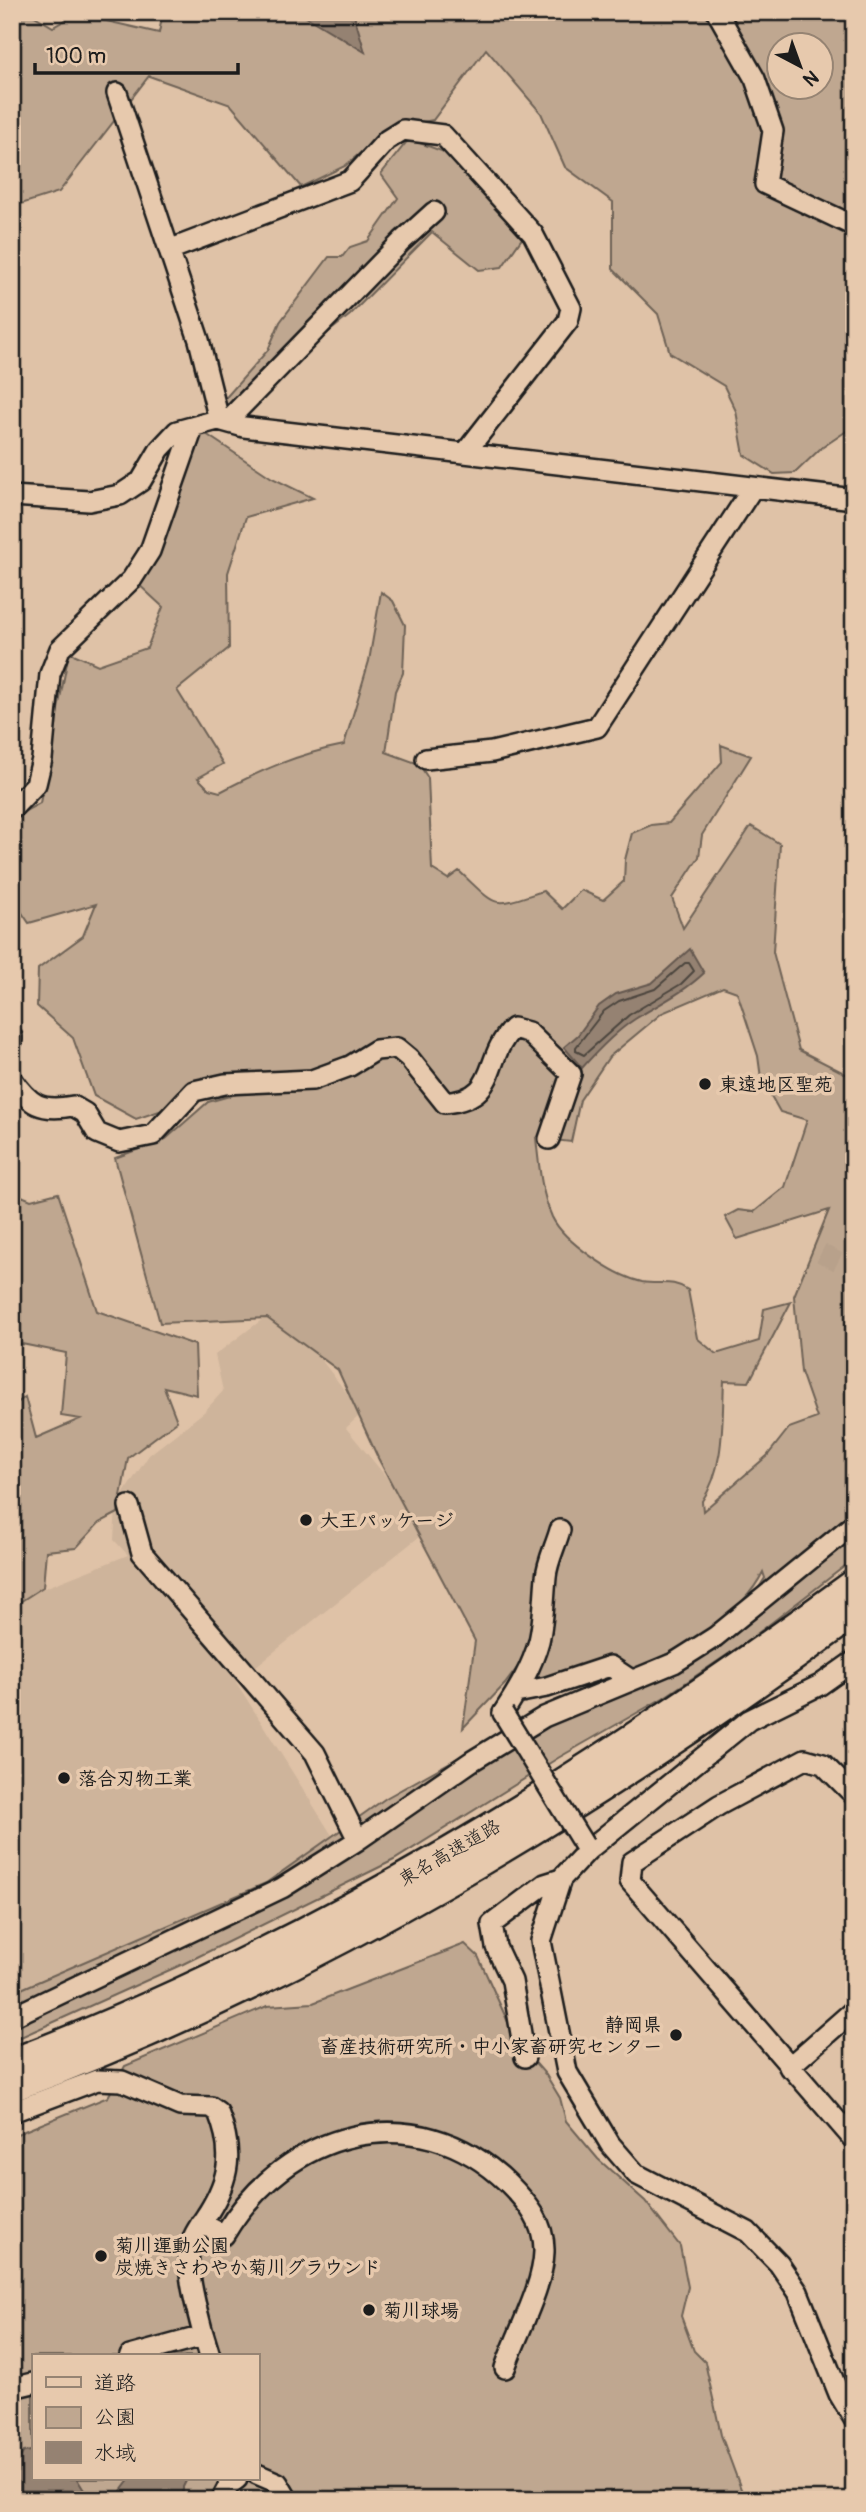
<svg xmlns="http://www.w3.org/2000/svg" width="866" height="2512" font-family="Pangolin,'Klee One',sans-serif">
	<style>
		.built { fill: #ceb49b }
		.green { fill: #bfa790; stroke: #6e6256; stroke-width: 2; fill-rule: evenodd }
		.water { fill: #958272; stroke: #655950; stroke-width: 2 }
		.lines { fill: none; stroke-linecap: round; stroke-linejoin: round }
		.shore { stroke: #4c453e; stroke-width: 2 }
		.minor-tunnel { stroke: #b8a18b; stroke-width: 19; stroke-dasharray: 19 10; stroke-linecap: butt }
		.minor-casing { stroke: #1c1c1c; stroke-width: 24 }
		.highway-casing { stroke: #1c1c1c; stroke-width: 33 }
		.minor { stroke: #e7c9ad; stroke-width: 19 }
		.highway { stroke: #e7c9ad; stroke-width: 28 }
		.minor-bridge-casing { stroke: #1c1c1c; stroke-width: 24; stroke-linecap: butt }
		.minor-bridge { stroke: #e7c9ad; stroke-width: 19 }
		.poi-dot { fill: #1c1c1c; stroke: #e7c9ad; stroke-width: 2.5 }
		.labels { text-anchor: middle; stroke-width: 7; stroke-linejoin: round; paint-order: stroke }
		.poi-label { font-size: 19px; font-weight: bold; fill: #1c1c1c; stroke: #e7c9ad; text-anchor: start }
		.street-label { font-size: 19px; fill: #1c1c1c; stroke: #e7c9ad }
	</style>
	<rect width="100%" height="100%" fill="#dfc2a7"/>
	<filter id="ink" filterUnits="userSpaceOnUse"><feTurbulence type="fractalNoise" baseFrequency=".0143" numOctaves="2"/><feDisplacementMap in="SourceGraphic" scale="14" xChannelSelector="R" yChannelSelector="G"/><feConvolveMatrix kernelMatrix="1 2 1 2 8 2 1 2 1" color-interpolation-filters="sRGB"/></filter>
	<g filter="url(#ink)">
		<path class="built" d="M 280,1306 L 362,1413 L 346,1428 L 429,1529 L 236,1682 L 338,1845 L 260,1895 L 12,2005 L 12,1601 L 128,1555 L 114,1540 L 116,1505 L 149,1455 L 204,1412 L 223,1391 L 215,1355 Z"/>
		<path class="green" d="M 12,12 L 28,12 L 53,27 L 76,14 L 159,33 L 163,12 L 854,12 L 854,426 L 820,449 L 795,473 L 774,474 L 744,455 L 736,411 L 724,386 L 670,353 L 658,314 L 613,269 L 613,202 L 565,167 L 541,113 L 486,49 L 433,120 L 388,129 L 345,166 L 301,187 L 231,105 L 149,76 L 59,192 L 12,207 ZM 778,46 L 820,46 L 820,88 L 778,88 Z
			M 409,139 L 447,153 L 525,234 L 502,267 L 479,270 L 432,232 L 350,315 L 235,407 L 221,403 L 268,350 L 280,322 L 329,257 L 342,257 L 350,247 L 368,241 L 398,198 L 381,174 Z
			M 203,432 L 272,478 L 313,498 L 246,517 L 228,573 L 229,648 L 177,690 L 223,764 L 198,778 L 209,789 L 220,792 C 261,770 298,754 344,745 L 369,661 L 381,592 L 393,601 L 405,625 L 403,673 L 395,691 L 386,752 L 419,764 L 428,778 L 432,869 L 448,879 L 459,871 C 500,909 490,908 543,891 L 562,909 L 581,890 L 603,900 L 624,881 L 625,860 L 632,833 L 651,825 L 669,823 L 722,762 L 721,745 L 751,756 L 702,835 L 699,857 L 672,898 L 683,928 L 751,826 L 780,844 L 773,952 L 799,1050 L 854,1078 L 854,1559 L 749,1640 L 663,1698 L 558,1758 L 394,1860 L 183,1964 L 12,2041 L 12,1993 L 266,1883 L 386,1798 L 603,1677 L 634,1669 L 610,1666 L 528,1691 L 538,1640 L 505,1684 L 463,1728 L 475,1641 L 378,1458 L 338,1370 L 267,1318 L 160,1323 L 115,1158 L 166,1139 L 208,1102 L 277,1083 L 242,1083 L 136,1119 L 94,1096 L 73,1038 L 37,1006 L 38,969 L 83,936 L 96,904 L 29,923 L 12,898 L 12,818 L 40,803 L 69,652 L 98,665 L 147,648 L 163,607 L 136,582 L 152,567 L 178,483 ZM 723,987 L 737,992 L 758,1056 L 761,1078 L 780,1112 L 807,1120 L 785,1187 L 754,1212 L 738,1210 L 725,1217 L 737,1239 L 829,1210 L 794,1296 L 801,1372 L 817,1418 L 789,1428 L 767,1456 L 703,1511 L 702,1501 C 725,1468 722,1421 724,1381 L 749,1382 L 791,1302 L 764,1309 L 759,1341 L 716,1354 L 697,1338 L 688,1290 C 672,1279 661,1285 642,1282 C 615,1276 564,1242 552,1217 C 541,1192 539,1165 536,1138 L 571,1142 L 580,1100 L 609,1057 L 662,1013 ZM 763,1572 L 765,1578 L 740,1618 L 652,1665 L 641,1667 C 686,1645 740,1618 763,1572 Z
			M 12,1192 L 31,1200 L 58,1193 L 97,1311 L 195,1345 L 197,1395 L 164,1387 L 177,1421 L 128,1458 L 118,1513 L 99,1523 L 76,1548 L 46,1551 L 43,1587 L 12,1607 L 12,1407 L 25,1397 L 36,1438 L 80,1419 L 61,1416 L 66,1353 L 17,1343 L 12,1337 Z
			M 465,1944 L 478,1956 L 517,2042 L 546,2075 L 560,2098 L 566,2121 L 598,2159 L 645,2201 L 680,2246 L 688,2287 L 681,2316 L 694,2351 L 705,2362 L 721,2435 L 745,2500 L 12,2500 L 12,2136 L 108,2097 L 125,2066 L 267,2006 L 313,2003 ZM 33,2356 L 257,2356 L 257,2479 L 33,2479 Z"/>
		<path class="water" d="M 298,12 L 353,12 L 365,52 Z
			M 690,949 L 704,973 C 683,993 659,1004 635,1019 C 615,1032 598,1050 582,1068 L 564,1047 L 578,1035 L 599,1006 L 616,994 L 652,983 Z
			M 32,2451 L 33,2479 L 77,2479 L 90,2500 L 12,2500 L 12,2466 L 24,2452 Z
			M 130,2479 L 187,2479 L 183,2487 L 183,2500 L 114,2500 Z"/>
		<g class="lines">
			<path class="shore" d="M 685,963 L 689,963 L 694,971 L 681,984 L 629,1015 L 584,1055 L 576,1051 L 576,1047 L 604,1011 L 619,1001 L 655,989 Z"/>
			<path class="minor-tunnel" d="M 821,1253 L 854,1270"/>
			<defs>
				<path id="minor" d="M 717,12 L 755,79 L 773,131 L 765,184 L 854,226
					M 117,93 L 199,340 L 219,420
					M 169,250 L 350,181 L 387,140 L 403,130 L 443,135 L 533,234 L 571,308 L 568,321 L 465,453
					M 219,420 L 244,427 L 854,499
					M 12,496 L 89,501 L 120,495 L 141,481 L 160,449 L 177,431 L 232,416 L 402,241 L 434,212
					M 426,759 L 492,752 L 597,727 L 752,489
					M 12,809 L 36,784 L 42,759 L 50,674 L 60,649 L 132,579 L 150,551 L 193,428
					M 12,1037 L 12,1040
					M 12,1079 C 30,1105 41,1112 73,1106 L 85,1113 L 97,1133 L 119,1142 L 153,1135 L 194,1091 L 225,1084 L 312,1080 L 350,1066 L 376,1050 L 397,1048 L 409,1058 L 445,1103 C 501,1098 482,1059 513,1028 L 528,1032 L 571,1074 L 549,1139
					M 129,1506 L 142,1553 L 315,1753 L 358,1840
					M 854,1661 L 820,1685 L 749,1720 L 588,1850 L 561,1879 L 541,1941 L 567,2072 L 610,2144 L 636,2174 L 748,2232 L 779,2264 L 798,2292 L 839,2394 L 854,2419
					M 516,1693 L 547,1687 L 610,1666 L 631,1680
					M 503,1713 C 518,1690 532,1667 539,1641 C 544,1620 544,1598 546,1577 C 547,1562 556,1545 560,1530
					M 854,1795 L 823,1764 L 805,1759 L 719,1805 L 632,1862 L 630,1881 L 854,2140
					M 12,2017 L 282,1888 L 358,1840 L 472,1761 L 544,1717 L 674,1663 L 715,1637 L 854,1524
					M 525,2057 L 512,1981 L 496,1947 L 492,1924 L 545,1884 L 561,1879
					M 789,2067 L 854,2010
					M 12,2112 L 97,2080 L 122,2081 L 180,2106 L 211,2107 L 218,2112 C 234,2152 230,2178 208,2213 C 200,2225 191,2237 189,2251 C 186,2275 202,2332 210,2356
					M 201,2223 L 224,2235 C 285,2131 415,2093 508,2183 C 527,2202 545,2223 544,2252 C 543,2287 517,2333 505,2368
					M 130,2356 L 203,2336
					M 12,2388 L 33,2383
					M 257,2474 L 278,2483 L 288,2500
					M 221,2500 L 229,2485 L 237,2479"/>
				<path id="highway" d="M 12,2063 C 316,1948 593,1775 854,1584
					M 12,2087 C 316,1974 594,1804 854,1613"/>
			</defs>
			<use href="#minor" class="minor-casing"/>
			<use href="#highway" class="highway-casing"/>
			<use href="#minor" class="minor"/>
			<use href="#highway" class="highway"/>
			<defs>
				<path id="minor-bridge" d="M 503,1713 L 584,1845"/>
			</defs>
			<use href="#minor-bridge" class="minor-bridge-casing"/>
			<use href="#minor-bridge" class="minor-bridge"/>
		</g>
	</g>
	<g class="poi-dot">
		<circle cx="705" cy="1084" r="7"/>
		<circle cx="306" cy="1520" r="7"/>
		<circle cx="64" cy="1778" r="7"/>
		<circle cx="676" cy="2035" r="7"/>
		<circle cx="101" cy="2256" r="7"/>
		<circle cx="369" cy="2310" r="7"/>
	</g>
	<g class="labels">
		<g class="poi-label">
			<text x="719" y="1091">東遠地区聖苑</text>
			<text x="320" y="1527">大王パッケージ</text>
			<text x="78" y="1785">落合刃物工業</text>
			<text x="662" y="2031" text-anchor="end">静岡県<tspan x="662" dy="22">畜産技術研究所・中小家畜研究センター</tspan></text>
			<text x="115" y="2252">菊川運動公園<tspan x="115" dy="22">炭焼きさわやか菊川グラウンド</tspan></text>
			<text x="383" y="2317">菊川球場</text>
		</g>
		<g class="street-label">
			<text transform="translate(449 1852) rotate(-30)" y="7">東名高速道路</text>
		</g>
	</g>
	<rect width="866" height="2512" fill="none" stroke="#e7c9ad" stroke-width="42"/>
	<rect x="21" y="21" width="824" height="2470" fill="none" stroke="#1c1c1c" stroke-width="2.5" filter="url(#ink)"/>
	<rect x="32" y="2354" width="228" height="126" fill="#e7c9ad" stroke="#968473" stroke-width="2"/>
	<rect x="46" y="2377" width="35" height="10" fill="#e7c9ad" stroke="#968473" stroke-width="2"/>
	<text x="94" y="2390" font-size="21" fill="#1c1c1c">道路</text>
	<rect x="46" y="2407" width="35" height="21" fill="#bfa790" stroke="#968473" stroke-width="2"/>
	<text x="94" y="2424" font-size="21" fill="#1c1c1c">公園</text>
	<rect x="46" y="2442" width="35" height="21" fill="#958272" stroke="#968473" stroke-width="2"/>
	<text x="94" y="2460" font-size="21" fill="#1c1c1c">水域</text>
	<g transform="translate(800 66) rotate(139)"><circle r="33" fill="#e7c9ad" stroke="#968473" stroke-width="2"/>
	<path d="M0-5L12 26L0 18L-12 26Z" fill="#1c1c1c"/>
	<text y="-10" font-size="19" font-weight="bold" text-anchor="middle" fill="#1c1c1c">N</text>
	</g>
	<path d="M35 63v10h203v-10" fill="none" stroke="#1c1c1c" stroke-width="3.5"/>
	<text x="46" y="63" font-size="21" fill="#1c1c1c" stroke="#e7c9ad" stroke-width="5" paint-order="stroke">100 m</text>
</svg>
